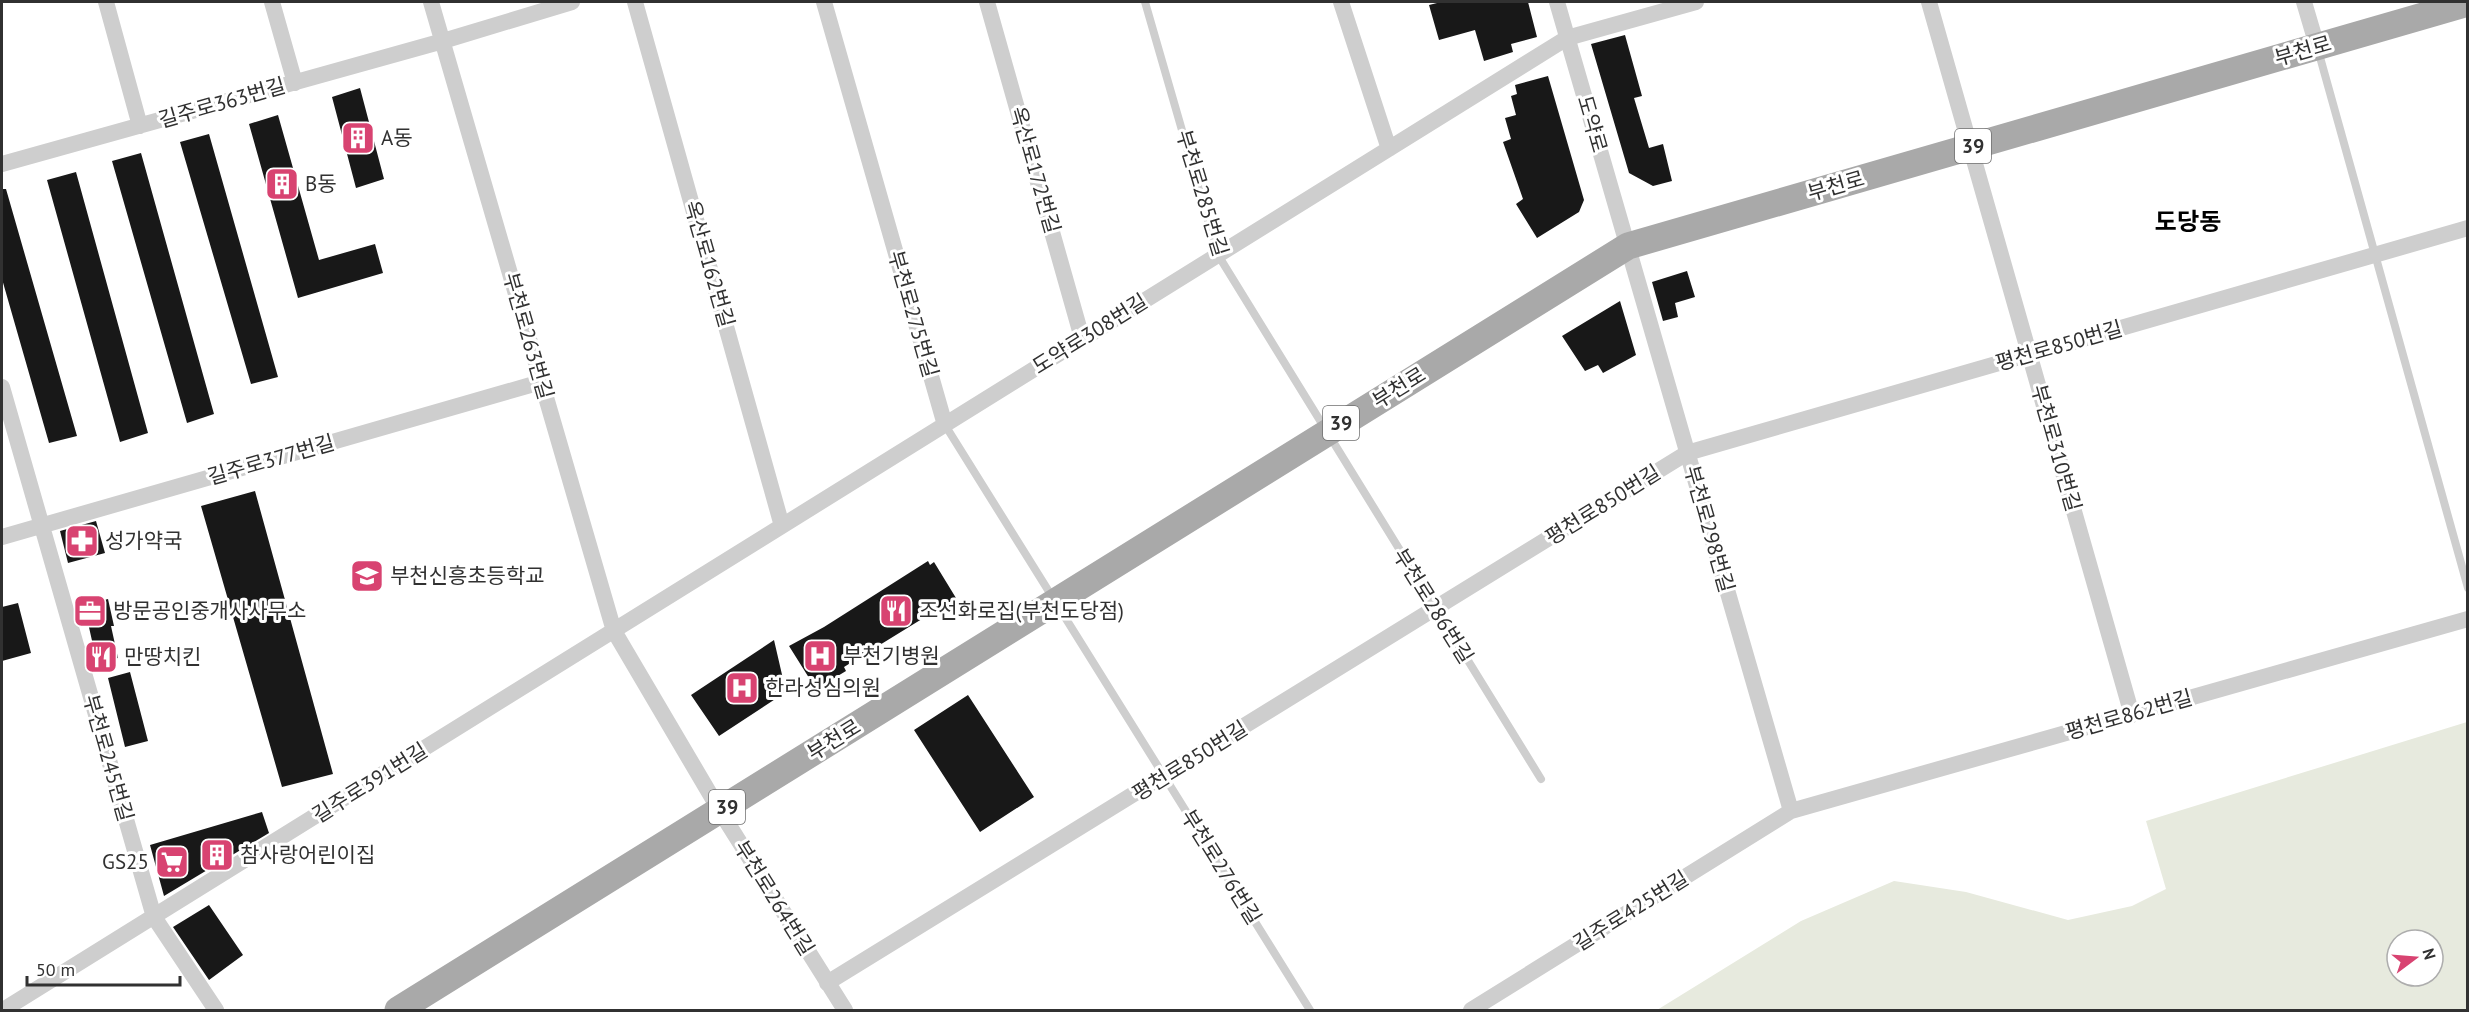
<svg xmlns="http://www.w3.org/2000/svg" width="2469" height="1012" font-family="'PT Sans','Noto Sans KR',sans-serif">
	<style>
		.green { fill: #e7eade; fill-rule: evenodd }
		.building { fill: #181818 }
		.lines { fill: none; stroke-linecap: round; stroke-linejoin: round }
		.service { stroke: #cecece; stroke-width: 8 }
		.minor { stroke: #cecece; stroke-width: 16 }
		.primary { stroke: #a9a9a9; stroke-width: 27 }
		.labels { text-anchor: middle; stroke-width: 6; stroke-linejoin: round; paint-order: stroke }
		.shield { fill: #fff; stroke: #6f6f6f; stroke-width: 1.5 }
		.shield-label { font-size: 20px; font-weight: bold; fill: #313131 }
		.street-label { font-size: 21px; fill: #313131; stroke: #fff }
		.poi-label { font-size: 21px; fill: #313131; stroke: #fff; text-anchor: start }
		.quarter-label { font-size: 24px; font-weight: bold; fill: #000; stroke: #fff }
	</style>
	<rect width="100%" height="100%" fill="#fff"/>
	<path class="green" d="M 2467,722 L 2467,1010 L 1657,1010 L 1801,921 L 1894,881 L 1966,892 L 2068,920 L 2132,906 L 2166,889 L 2146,821 ZM 2397,940 L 2433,940 L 2433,976 L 2397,976 Z"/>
	<path class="building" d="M 1441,2 L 1528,2 L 1537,37 L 1511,44 L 1513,52 L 1484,61 L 1475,30 L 1439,40 L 1429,5 Z
		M 1625,35 L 1642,96 L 1634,98 L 1649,148 L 1663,144 L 1672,181 L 1653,186 L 1629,173 L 1591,44 Z
		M 1548,76 L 1584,200 L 1579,212 L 1537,238 L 1516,204 L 1523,199 L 1503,142 L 1511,139 L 1505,118 L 1516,115 L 1511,96 L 1517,94 L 1515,85 Z
		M 360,88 L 384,179 L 356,188 L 332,97 Z
		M 278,115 L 319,260 L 375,244 L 383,273 L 298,298 L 249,124 Z
		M 209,134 L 278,377 L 251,384 L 180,142 Z
		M 141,153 L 214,414 L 187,423 L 112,161 Z
		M 76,172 L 148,433 L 120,442 L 47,180 Z
		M 2,189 L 6,189 L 77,436 L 49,443 L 2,279 Z
		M 1687,271 L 1695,297 L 1675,303 L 1678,317 L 1663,321 L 1652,282 Z
		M 1620,301 L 1636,355 L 1603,373 L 1598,365 L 1585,371 L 1562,336 Z
		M 255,491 L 333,774 L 282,787 L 201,506 Z
		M 96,521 L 105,553 L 68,563 L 60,531 Z
		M 928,561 L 930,565 L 934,562 L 956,598 L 844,667 L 846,671 L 816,689 L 789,646 L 824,627 Z
		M 108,599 L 114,626 L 111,626 L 118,658 L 97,663 L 84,605 Z
		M 18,603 L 31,653 L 2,661 L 2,607 Z
		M 774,640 L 786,692 L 719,736 L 691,695 Z
		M 130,672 L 148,741 L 125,747 L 108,678 Z
		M 968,695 L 1034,797 L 980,832 L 914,730 Z
		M 262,812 L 269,833 L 164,896 L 150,845 Z
		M 209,905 L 243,955 L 209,980 L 173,927 Z"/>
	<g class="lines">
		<path class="service" d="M 1145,2 L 1218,255 L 1541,779
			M 2318,50 L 2468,588
			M 945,425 L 1310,1010"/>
		<path class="minor" d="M 106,2 L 140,126
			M 272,2 L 295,83
			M 431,2 L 614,631 L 720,811 L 845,1010
			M 635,2 L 782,526
			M 824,2 L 945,425
			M 987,2 L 1082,338
			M 1341,2 L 1389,149
			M 1557,2 L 1791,811
			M 1929,2 L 2132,715
			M 2304,2 L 2317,46
			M 2,164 L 443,41 L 572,2
			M 2,387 L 154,917 L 216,1010
			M 2,537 L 541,382
			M 827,983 L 1687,453 L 2468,228
			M 3,1010 L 1567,38 L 1696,2
			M 1471,1010 L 1791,811 L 2468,619"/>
		<path class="primary" d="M 398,1010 L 1628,246 L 2468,3"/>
	</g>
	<defs>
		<symbol id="building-square" viewBox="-11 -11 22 22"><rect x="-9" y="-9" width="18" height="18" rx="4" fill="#d84371" stroke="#fff"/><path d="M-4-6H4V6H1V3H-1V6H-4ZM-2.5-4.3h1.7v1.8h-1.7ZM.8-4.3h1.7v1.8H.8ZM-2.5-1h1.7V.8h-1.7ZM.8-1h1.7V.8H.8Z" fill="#fff"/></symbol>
		<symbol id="pharmacy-square" viewBox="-11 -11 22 22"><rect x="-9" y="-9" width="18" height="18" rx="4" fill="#d84371" stroke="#fff"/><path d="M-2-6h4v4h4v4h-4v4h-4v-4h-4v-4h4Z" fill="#fff"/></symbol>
		<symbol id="school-square" viewBox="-11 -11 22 22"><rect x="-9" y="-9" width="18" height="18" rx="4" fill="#d84371" stroke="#fff"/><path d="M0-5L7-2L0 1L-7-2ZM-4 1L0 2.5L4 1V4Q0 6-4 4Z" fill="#fff"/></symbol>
		<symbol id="office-square" viewBox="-11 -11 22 22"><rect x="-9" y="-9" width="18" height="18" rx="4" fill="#d84371" stroke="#fff"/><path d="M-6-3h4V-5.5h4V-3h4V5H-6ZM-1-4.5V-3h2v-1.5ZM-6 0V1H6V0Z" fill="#fff"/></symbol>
		<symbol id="restaurant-square" viewBox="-11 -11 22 22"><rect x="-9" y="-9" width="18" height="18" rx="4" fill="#d84371" stroke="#fff"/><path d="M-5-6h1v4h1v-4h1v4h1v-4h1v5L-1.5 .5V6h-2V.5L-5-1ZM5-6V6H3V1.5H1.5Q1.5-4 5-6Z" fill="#fff"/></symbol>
		<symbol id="hospital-square" viewBox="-11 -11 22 22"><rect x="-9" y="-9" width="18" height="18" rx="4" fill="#d84371" stroke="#fff"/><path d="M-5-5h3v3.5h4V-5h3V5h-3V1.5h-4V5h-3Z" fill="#fff"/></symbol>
		<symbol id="supermarket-square" viewBox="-11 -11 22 22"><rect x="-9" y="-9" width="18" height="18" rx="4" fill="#d84371" stroke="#fff"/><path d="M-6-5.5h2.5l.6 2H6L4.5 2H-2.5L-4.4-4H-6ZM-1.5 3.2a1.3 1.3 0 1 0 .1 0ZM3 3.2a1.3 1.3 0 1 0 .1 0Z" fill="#fff"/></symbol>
	</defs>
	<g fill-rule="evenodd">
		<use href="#building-square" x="339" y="119" width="38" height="38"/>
		<use href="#building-square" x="263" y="165" width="38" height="38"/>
		<use href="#pharmacy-square" x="63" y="522" width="38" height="38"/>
		<use href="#school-square" x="348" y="557" width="38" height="38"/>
		<use href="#office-square" x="71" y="592" width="38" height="38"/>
		<use href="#restaurant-square" x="877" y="592" width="38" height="38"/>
		<use href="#hospital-square" x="801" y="637" width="38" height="38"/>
		<use href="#restaurant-square" x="82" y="638" width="38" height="38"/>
		<use href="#hospital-square" x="723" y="669" width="38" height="38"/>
		<use href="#building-square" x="198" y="836" width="38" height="38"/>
		<use href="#supermarket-square" x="153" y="843" width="38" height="38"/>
	</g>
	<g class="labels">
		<g class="shield">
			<rect x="1955" y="129" width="36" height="34" rx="4.5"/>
			<rect x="1323" y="406" width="36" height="34" rx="4.5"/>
			<rect x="709" y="790" width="36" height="34" rx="4.5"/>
		</g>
		<g class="shield-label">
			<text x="1973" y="153">39</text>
			<text x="1341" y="430">39</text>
			<text x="727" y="814">39</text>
		</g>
		<g class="street-label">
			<text transform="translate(2303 51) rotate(-16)" y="7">부천로</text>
			<text transform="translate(222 103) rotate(-16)" y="7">길주로363번길</text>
			<text transform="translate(1592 124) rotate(74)" y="7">도약로</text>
			<text transform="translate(1035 170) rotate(74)" y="7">옥산로172번길</text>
			<text transform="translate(1836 186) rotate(-16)" y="7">부천로</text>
			<text transform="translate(1202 193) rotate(73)" y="7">부천로285번길</text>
			<text transform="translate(709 264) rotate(74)" y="7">옥산로162번길</text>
			<text transform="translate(913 314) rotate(74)" y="7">부천로275번길</text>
			<text transform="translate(1090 334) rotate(-32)" y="7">도약로308번길</text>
			<text transform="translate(528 336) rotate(74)" y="7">부천로263번길</text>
			<text transform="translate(2059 346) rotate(-16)" y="7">평천로850번길</text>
			<text transform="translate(1399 388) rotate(-32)" y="7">부천로</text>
			<text transform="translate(2056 448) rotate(74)" y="7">부천로310번길</text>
			<text transform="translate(271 460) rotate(-16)" y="7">길주로377번길</text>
			<text transform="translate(1603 505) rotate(-32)" y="7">평천로850번길</text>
			<text transform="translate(1709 529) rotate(74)" y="7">부천로298번길</text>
			<text transform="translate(1433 606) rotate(58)" y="7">부천로286번길</text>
			<text transform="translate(2129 715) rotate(-16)" y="7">평천로862번길</text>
			<text transform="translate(834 740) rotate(-32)" y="7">부천로</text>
			<text transform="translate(108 758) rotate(74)" y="7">부천로245번길</text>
			<text transform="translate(1190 761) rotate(-32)" y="7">평천로850번길</text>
			<text transform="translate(370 783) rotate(-32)" y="7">길주로391번길</text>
			<text transform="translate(1221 867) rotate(58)" y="7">부천로276번길</text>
			<text transform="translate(774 898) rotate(58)" y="7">부천로264번길</text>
			<text transform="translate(1631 911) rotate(-32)" y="7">길주로425번길</text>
		</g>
		<g class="poi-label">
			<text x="381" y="145">A동</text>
			<text x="305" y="191">B동</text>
			<text x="105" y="548">성가약국</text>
			<text x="390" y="583">부천신흥초등학교</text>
			<text x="113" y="618">방문공인중개사사무소</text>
			<text x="919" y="618">조선화로집(부천도당점)</text>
			<text x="843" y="663">부천기병원</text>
			<text x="124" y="664">만땅치킨</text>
			<text x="765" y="695">한라성심의원</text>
			<text x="240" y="862">참사랑어린이집</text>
			<text x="149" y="869" text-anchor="end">GS25</text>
		</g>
		<g class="quarter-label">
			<text x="2188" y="230">도당동</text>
		</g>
	</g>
	<rect width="2469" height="1012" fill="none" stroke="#313131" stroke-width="6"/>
	<g transform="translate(2415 958) rotate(74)"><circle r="28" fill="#ffffff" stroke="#adadad" stroke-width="1.5"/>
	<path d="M0-4.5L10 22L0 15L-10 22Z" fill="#d84371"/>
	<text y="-9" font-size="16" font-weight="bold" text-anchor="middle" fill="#313131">N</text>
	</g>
	<path d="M27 976v9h153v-9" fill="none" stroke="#313131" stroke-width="3"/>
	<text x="36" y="976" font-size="18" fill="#313131" stroke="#ffffff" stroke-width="4.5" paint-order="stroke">50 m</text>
</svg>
